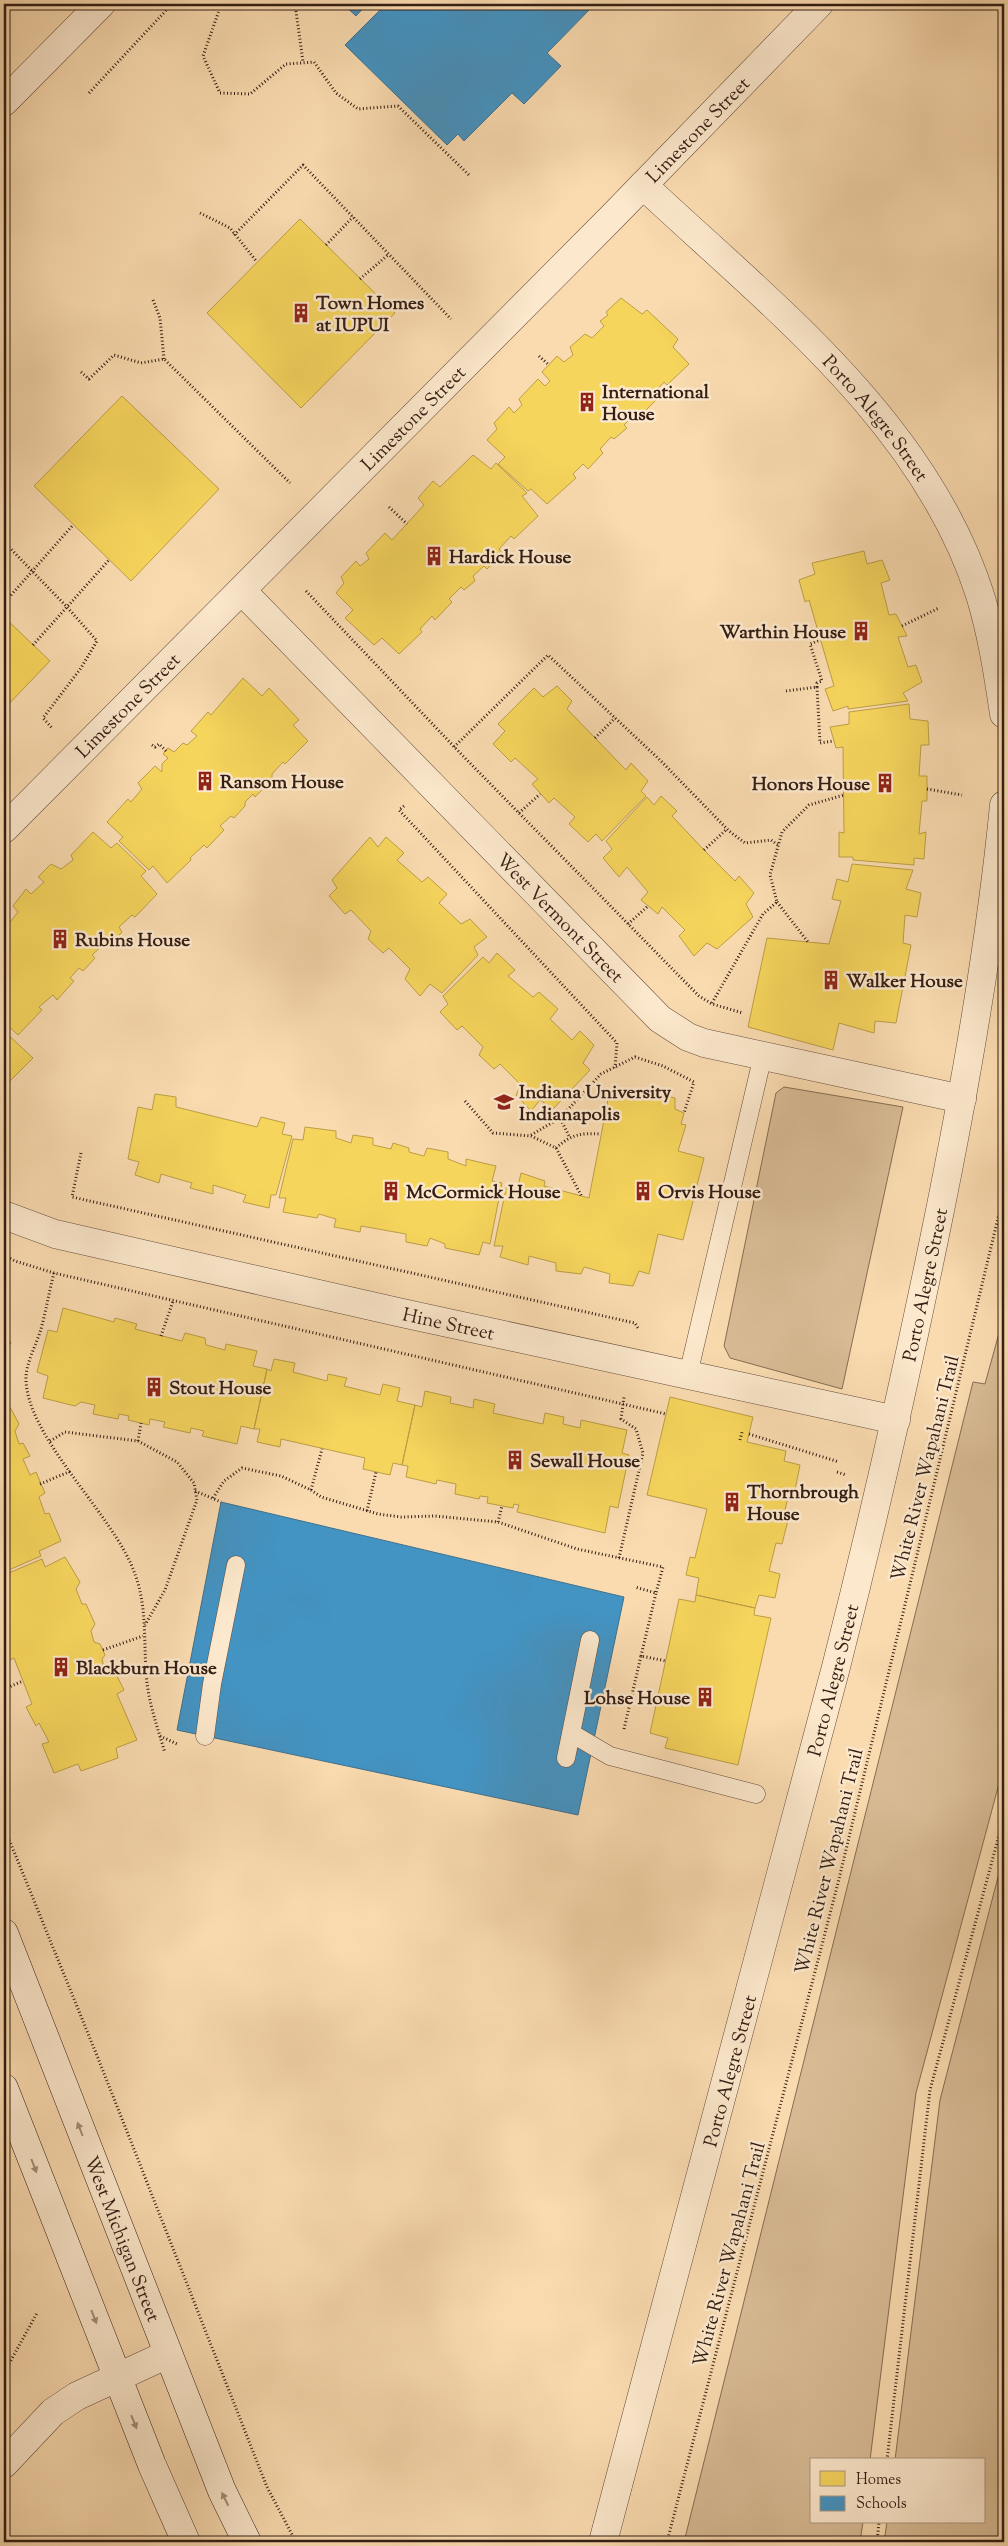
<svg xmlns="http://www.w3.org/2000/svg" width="1008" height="2546" font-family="'Sorts Mill Goudy',serif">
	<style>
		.green { fill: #d8bb95; stroke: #866c54 }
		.homes { fill: #f6d55c; stroke: #bc9e46 }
		.schools { fill: #4393c3; stroke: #3e708e }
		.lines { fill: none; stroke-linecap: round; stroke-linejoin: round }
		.service-casing { stroke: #654c3b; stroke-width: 19 }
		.minor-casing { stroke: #654c3b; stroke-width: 29 }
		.tertiary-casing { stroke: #654c3b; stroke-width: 29 }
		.secondary-casing { stroke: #331d14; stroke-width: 29 }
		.path { stroke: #331d14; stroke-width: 3; stroke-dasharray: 1 2.5; stroke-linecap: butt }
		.service { stroke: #fce8cc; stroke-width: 18 }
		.minor { stroke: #fce8cc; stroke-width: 28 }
		.tertiary { stroke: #fce8cc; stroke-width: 28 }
		.secondary { stroke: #fce8cc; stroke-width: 28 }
		.oneway { fill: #a28d79 }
		.labels { text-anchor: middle; stroke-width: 5; stroke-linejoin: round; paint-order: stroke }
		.street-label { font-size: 19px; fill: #331d14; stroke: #fce8cc }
		.poi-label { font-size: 19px; font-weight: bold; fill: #331d14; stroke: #fce8cc; text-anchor: start }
	</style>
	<rect width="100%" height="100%" fill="#fadbb0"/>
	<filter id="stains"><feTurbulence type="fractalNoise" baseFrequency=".004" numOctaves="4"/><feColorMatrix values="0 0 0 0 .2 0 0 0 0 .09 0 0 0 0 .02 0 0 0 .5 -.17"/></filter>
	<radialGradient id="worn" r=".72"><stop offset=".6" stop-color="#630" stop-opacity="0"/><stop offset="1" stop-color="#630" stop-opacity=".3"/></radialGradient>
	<path class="green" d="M 784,1087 L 903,1107 L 842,1389 L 730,1358 L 724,1346 L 776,1093 Z
		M 1004,1315 L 1004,1765 L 916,2093 L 870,2460 L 812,2460 L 812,2522 L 863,2522 L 860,2542 L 684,2542 L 973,1382 L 985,1384 Z
		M 1004,1854 L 1004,2542 L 884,2542 L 887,2522 L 984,2522 L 984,2460 L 895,2460 L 940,2100 Z"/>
	<path class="homes" d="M 300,219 L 395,313 L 301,408 L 207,313 Z
		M 621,298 L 642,314 L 647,310 L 678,339 L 673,347 L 689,364 L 667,385 L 664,382 L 652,395 L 656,400 L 638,418 L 634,415 L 624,425 L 627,428 L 614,439 L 611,437 L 600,449 L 603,453 L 588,469 L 583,464 L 573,474 L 576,478 L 547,504 L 531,489 L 528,491 L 498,464 L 505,457 L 487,440 L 497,429 L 494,423 L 509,407 L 514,413 L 522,405 L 519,399 L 538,379 L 545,386 L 550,381 L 542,372 L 557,356 L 564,362 L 573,355 L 570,347 L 585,334 L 592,338 L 604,326 L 600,321 L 608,315 L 606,312 Z
		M 122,396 L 219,489 L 131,581 L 34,486 Z
		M 473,455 L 491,469 L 496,463 L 527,493 L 522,496 L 538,516 L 514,539 L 511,536 L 499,549 L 503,554 L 487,569 L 484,566 L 473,576 L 475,581 L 464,590 L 461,587 L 449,599 L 452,602 L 435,620 L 432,616 L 420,629 L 422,632 L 399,654 L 382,638 L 374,645 L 345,618 L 353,610 L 336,593 L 344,583 L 341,577 L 356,561 L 360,566 L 369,559 L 366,553 L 385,533 L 392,540 L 424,505 L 418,498 L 433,481 L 440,487 Z
		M 864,551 L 867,564 L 882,560 L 890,580 L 881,583 L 889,615 L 896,614 L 907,636 L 898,637 L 908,667 L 916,665 L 922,682 L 903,693 L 908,701 L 848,709 L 848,706 L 833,711 L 825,689 L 834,686 L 809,600 L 805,602 L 799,580 L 815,574 L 812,563 Z
		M 4,617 L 50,661 L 4,709 Z
		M 243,678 L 262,696 L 269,688 L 299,720 L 293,725 L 308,741 L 285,764 L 283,762 L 272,774 L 272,779 L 255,797 L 253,794 L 245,802 L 245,806 L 234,818 L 231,816 L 220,826 L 224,830 L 207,848 L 204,845 L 190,858 L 191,860 L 167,883 L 153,866 L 149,870 L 119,841 L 123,837 L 107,822 L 128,799 L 131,802 L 142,789 L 138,783 L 155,766 L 162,772 L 162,764 L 168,758 L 163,754 L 168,748 L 174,752 L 183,743 L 187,745 L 197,736 L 191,731 L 208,712 L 211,715 Z
		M 557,686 L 572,701 L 567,709 L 626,770 L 631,763 L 648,781 L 641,791 L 646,796 L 602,841 L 596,834 L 588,842 L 569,824 L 575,817 L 554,798 L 549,803 L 532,784 L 538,779 L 515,758 L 511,762 L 493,744 L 505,731 L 498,724 L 534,688 L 543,697 Z
		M 909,704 L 910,719 L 928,721 L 929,745 L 921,745 L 919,776 L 927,776 L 927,801 L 922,801 L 919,834 L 926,832 L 924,859 L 914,858 L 914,865 L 853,860 L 853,857 L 839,857 L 839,832 L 844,833 L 843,747 L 836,748 L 830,727 L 849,724 L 849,712 Z
		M 661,796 L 677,811 L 672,816 L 704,850 L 735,881 L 739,876 L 754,893 L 746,904 L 753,917 L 717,949 L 707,943 L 694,956 L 679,936 L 685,930 L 662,907 L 658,914 L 641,900 L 648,892 L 627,867 L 619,877 L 603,858 L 612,849 L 606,841 L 647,797 L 654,805 Z
		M 93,832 L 111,848 L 117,843 L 146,871 L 141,876 L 157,894 L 135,917 L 132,915 L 119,927 L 122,932 L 107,948 L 103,945 L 92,955 L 95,958 L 83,971 L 79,968 L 70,978 L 74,981 L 57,1000 L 53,995 L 39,1007 L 42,1010 L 18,1035 L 4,1022 L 4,917 L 10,922 L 18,912 L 13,906 L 26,889 L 31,894 L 44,882 L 38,877 L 51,864 L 61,869 L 73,860 L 71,855 Z
		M 370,837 L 378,847 L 386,837 L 404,853 L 397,860 L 422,882 L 428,877 L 447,894 L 439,903 L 461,924 L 470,919 L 487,937 L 474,947 L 478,955 L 442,993 L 430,984 L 420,996 L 405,979 L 410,969 L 389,948 L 383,953 L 368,939 L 371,931 L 351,910 L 345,914 L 329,896 L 337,888 L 332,880 Z
		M 852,864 L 913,870 L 906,889 L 921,893 L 917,917 L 905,915 L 903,943 L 911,945 L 896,1023 L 875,1021 L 874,1033 L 839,1023 L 833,1050 L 748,1027 L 767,938 L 829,944 L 841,901 L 832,899 L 837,879 L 848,882 Z
		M 497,953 L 515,970 L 508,976 L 533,997 L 539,992 L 558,1009 L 550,1019 L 572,1040 L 580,1031 L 594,1045 L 583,1063 L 590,1070 L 553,1109 L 540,1100 L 531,1111 L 516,1095 L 521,1085 L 500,1064 L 494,1069 L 479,1055 L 483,1047 L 462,1026 L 457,1030 L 440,1012 L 448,1004 L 443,996 L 483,957 L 489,963 Z
		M 4,1031 L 33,1058 L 4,1087 Z
		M 610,1089 L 650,1100 L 653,1093 L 675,1098 L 675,1109 L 684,1113 L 681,1124 L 686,1125 L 678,1151 L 704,1158 L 683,1240 L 658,1234 L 649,1274 L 639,1271 L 633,1286 L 609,1283 L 610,1274 L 584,1267 L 581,1274 L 556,1271 L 556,1263 L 529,1256 L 528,1265 L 500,1257 L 503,1246 L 494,1246 L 507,1184 L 518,1186 L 521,1173 L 545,1181 L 544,1186 L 589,1198 Z
		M 155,1094 L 176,1097 L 176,1107 L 257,1127 L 261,1117 L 285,1123 L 282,1134 L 292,1136 L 276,1195 L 271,1195 L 269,1208 L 243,1202 L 246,1195 L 213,1185 L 213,1194 L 190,1188 L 192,1183 L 161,1174 L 159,1183 L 135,1175 L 139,1162 L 128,1159 L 138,1107 L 152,1110 Z
		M 305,1127 L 336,1131 L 336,1138 L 351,1143 L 353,1135 L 373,1138 L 373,1145 L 391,1149 L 393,1143 L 409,1148 L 409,1152 L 424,1156 L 427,1148 L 448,1152 L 448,1159 L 466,1166 L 466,1159 L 496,1166 L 492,1181 L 502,1183 L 490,1244 L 483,1242 L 479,1255 L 445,1248 L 445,1244 L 430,1238 L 427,1246 L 406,1242 L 406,1234 L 361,1226 L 360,1232 L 334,1227 L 336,1219 L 319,1214 L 317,1218 L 283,1212 L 286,1198 L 279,1198 L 293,1139 L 303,1140 Z
		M 63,1308 L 114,1322 L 115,1318 L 137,1324 L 135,1329 L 182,1341 L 185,1333 L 205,1338 L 206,1345 L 225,1350 L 226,1344 L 257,1351 L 253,1366 L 267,1369 L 254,1429 L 241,1426 L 237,1444 L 202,1436 L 204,1431 L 191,1428 L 190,1433 L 163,1427 L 165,1422 L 150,1419 L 149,1425 L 128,1420 L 129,1416 L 119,1414 L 118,1419 L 93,1414 L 95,1405 L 81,1402 L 75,1406 L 43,1398 L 48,1376 L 37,1372 L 48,1330 L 57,1332 Z
		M 4,1325 L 11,1344 L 4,1347 Z
		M 274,1359 L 295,1363 L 293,1372 L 327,1381 L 328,1374 L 347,1378 L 344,1386 L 380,1395 L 383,1384 L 400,1388 L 397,1401 L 415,1405 L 402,1465 L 393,1463 L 390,1475 L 363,1469 L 365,1458 L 281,1439 L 280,1447 L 257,1442 L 260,1429 L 254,1429 L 267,1369 L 271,1371 Z
		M 425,1391 L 451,1397 L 450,1403 L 473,1408 L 474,1399 L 495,1404 L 493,1413 L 543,1424 L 545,1413 L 564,1417 L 563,1424 L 580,1428 L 581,1420 L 627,1430 L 622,1453 L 629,1455 L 618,1508 L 610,1506 L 605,1533 L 517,1512 L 519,1505 L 514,1504 L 513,1508 L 487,1503 L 488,1497 L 480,1496 L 479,1499 L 455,1494 L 456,1484 L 437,1480 L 436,1484 L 406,1477 L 408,1466 L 402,1465 L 415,1405 L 422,1407 Z
		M 670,1397 L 753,1417 L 747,1442 L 786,1451 L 784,1461 L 800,1465 L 795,1490 L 790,1489 L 784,1514 L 789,1516 L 782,1544 L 776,1543 L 769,1571 L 780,1574 L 775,1598 L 759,1595 L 755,1608 L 696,1595 L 699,1578 L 686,1575 L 690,1557 L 695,1558 L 707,1509 L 647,1495 Z
		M 4,1406 L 5,1408 L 10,1407 L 19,1424 L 15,1431 L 19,1444 L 23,1443 L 30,1456 L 23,1459 L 30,1475 L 36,1472 L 45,1493 L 39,1497 L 45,1514 L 49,1513 L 61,1541 L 39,1551 L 41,1556 L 4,1572 Z
		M 65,1557 L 80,1582 L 76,1589 L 82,1604 L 86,1604 L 95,1624 L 91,1631 L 94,1642 L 100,1644 L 105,1655 L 102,1659 L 105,1672 L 115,1672 L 124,1690 L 117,1694 L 137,1740 L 116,1748 L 118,1758 L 81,1771 L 78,1764 L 54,1773 L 42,1744 L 49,1742 L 39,1723 L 36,1726 L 26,1707 L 32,1704 L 14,1658 L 8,1661 L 4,1652 L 4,1582 L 8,1581 L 4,1575 L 42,1559 L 45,1567 Z
		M 696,1595 L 755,1608 L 754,1615 L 771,1618 L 738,1765 L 665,1748 L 668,1738 L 650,1733 L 679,1599 L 695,1602 Z"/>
	<path class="schools" d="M 343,4 L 367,4 L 356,16 Z
		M 386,4 L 587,4 L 591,8 L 547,53 L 561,66 L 524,104 L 512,93 L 464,141 L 458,134 L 447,145 L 345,45 Z
		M 221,1502 L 624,1597 L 578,1815 L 177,1730 Z"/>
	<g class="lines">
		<defs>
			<path id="service" d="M 688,1375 L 763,1055
				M 571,1733 L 610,1756 L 756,1794
				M 205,1736 L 212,1684 L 236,1565
				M 566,1758 L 590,1640"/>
			<g id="minor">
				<path d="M 4,102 L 101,4"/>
				<path id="s1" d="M 242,591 L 660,1019 L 688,1037 L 704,1043 L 962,1099"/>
				<path id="s2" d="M 4,1215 L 55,1234 L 402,1313 L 896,1420"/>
				<path d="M 4,2464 L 53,2412 L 77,2396 L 168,2354"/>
			</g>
			<g id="tertiary">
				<path id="s3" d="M 643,185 C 771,305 925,423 980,595 C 992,634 998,674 1004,714"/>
				<path id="s4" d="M 4,829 L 612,217 L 819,4"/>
				<path id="s5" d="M 603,2542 C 680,2250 761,1959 836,1667 C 873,1522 906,1376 936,1230 C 965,1089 990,948 1004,805"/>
			</g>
			<g id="secondary">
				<path id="s6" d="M 4,1933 L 222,2491 L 247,2542"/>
				<path d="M 4,2088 L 152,2465 L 186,2542"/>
			</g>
		</defs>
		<use href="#service" class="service-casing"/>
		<use href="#minor" class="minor-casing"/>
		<use href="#tertiary" class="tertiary-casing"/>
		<use href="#secondary" class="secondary-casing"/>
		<path class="path" d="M 224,4 L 221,5 L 203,56 L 220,93 L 250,94 L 286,64 L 314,62 L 336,93 L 358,109 L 398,106 L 470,176
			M 295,4 L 303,62
			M 89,93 L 172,4
			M 200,213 L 230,228 L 257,262
			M 234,235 L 303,165 L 451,319
			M 326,245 L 353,217
			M 360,279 L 389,254
			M 153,300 L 160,318 L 164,359
			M 539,356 L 549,365
			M 81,372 L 89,379 L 114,355 L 141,363 L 164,359 L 290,483
			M 4,456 L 7,448
			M 389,507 L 407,524
			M 4,542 L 67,607 L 97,641 L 81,668 L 43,718 L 52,728
			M 306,591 L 462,755 L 699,996 L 712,1004 L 743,1013
			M 4,603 L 73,525
			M 902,626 L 939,608
			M 33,645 L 109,560
			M 817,687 L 817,683 L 822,681 L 810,644 L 820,640
			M 786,691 L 817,687 L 820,743 L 834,741
			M 595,738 L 615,718
			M 152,745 L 155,747 L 159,744 L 166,751
			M 454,747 L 548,655 L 661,761 L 729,831 L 745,843 L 771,840 L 778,845
			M 927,789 L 962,795
			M 404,806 L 399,810 L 617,1043 L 615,1068
			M 519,813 L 540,794
			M 704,850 L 727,829
			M 777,902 L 808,942
			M 628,924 L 648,906
			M 712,1003 L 763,914 L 777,902 L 770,875 L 782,832 L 809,805 L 844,795
			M 465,1101 L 493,1133 L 531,1136 L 556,1148 L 582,1197
			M 560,1118 L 601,1074 L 635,1057 L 663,1066 L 694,1082 L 684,1113
			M 531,1135 L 560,1118 L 569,1136
			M 556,1148 C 572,1134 580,1133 601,1134
			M 81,1153 L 72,1197 L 635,1323 L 638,1328
			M 4,1255 L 15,1261 L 54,1273 L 666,1414
			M 54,1273 C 49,1292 46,1311 41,1329 C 37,1343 27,1361 26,1376 C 24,1436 114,1514 135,1574 C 148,1609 143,1646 147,1683 C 150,1707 158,1729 165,1753
			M 161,1336 L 173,1301
			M 749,1434 L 839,1462
			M 740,1440 L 742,1432
			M 50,1441 L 65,1432 L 138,1441 L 177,1462 L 194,1483 L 197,1500 L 165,1590 L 145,1625
			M 138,1441 L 141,1423
			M 837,1472 L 846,1475
			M 40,1484 L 71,1471
			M 311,1490 L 321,1497 L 378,1514 L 401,1517 L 435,1516 L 498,1522 L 577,1549 L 663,1567 L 656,1593 L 635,1587
			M 195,1491 L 221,1502
			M 213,1498 L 224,1481 L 242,1468 L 281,1476 L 311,1490 L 322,1449
			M 367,1511 L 376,1472
			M 498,1522 L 502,1506
			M 619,1558 L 643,1453 L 636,1429 L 621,1419 L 624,1397
			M 103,1650 L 143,1636
			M 641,1656 L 656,1593
			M 4,1689 L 23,1681
			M 624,1729 L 641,1656 L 666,1661
			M 160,1736 L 177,1744
			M 4,1827 L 98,2058 L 267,2487 L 296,2542
			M 4,2373 L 37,2313
			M 887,2460 L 930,2090 L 1004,1817
			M 667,2542 L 838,1883 L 999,1214 L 1004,1184
			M 877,2542 L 879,2522"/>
		<use href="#service" class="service"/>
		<use href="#minor" class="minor"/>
		<use href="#tertiary" class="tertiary"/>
		<use href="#secondary" class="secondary"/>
	</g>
	<defs><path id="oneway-solid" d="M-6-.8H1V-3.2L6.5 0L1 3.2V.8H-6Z" transform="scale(1.25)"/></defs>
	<g class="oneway">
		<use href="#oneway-solid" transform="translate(80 2129) rotate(-111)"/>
		<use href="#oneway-solid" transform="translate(34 2166) rotate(69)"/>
		<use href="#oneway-solid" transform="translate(94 2317) rotate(69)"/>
		<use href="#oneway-solid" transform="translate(134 2422) rotate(68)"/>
		<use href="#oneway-solid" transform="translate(225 2499) rotate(-116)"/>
	</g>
	<defs>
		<symbol id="building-bare" viewBox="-9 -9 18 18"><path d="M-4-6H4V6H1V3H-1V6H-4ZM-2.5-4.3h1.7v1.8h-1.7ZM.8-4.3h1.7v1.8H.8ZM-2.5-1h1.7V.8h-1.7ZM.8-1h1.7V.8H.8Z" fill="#8f2418" stroke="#fce8cc" stroke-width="2.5" paint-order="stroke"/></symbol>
		<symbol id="university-bare" viewBox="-9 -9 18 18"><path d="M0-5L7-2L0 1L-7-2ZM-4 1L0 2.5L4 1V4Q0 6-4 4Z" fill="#8f2418" stroke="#fce8cc" stroke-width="2.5" paint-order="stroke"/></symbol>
	</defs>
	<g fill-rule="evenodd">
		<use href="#building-bare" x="287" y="299" width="28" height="28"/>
		<use href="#building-bare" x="573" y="388" width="28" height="28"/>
		<use href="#building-bare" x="420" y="542" width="28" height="28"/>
		<use href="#building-bare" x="847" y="617" width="28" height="28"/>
		<use href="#building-bare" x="191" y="767" width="28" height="28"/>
		<use href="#building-bare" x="871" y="769" width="28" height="28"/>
		<use href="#building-bare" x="46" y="925" width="28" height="28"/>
		<use href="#building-bare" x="817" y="966" width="28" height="28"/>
		<use href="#university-bare" x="490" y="1088" width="28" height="28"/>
		<use href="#building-bare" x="377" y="1177" width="28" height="28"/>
		<use href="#building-bare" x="629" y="1177" width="28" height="28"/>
		<use href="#building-bare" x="140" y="1373" width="28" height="28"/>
		<use href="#building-bare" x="501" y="1446" width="28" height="28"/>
		<use href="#building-bare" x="718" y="1488" width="28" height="28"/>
		<use href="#building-bare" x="47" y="1653" width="28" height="28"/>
		<use href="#building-bare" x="691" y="1683" width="28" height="28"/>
	</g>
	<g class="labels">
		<g class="street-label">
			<text dy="7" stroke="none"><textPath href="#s4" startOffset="985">Limestone Street</textPath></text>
			<text dy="7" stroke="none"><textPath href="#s4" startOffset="580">Limestone Street</textPath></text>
			<text dy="7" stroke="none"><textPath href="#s3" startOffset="330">Porto Alegre Street</textPath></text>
			<text dy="7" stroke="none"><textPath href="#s4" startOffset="175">Limestone Street</textPath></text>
			<text dy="7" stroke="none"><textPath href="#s1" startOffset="456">West Vermont Street</textPath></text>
			<text dy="7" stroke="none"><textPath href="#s5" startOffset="1298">Porto Alegre Street</textPath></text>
			<text dy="7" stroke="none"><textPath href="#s2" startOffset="458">Hine Street</textPath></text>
			<text transform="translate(924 1468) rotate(-76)" y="7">White River Wapahani Trail</text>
			<text dy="7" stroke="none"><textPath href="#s5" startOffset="892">Porto Alegre Street</textPath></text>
			<text transform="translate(828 1861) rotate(-76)" y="7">White River Wapahani Trail</text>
			<text dy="7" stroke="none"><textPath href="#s5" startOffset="488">Porto Alegre Street</textPath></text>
			<text dy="7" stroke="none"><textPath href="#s6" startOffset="328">West Michigan Street</textPath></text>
			<text transform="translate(728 2254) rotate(-75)" y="7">White River Wapahani Trail</text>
		</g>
		<g class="poi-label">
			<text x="316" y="309">Town Homes<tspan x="316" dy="22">at IUPUI</tspan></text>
			<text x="602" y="398">International<tspan x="602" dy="22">House</tspan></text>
			<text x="449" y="563">Hardick House</text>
			<text x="846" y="638" text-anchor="end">Warthin House</text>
			<text x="220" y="788">Ransom House</text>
			<text x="870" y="790" text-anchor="end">Honors House</text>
			<text x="75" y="946">Rubins House</text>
			<text x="846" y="987">Walker House</text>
			<text x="519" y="1098">Indiana University<tspan x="519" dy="22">Indianapolis</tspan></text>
			<text x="406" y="1198">McCormick House</text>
			<text x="658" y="1198">Orvis House</text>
			<text x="169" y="1394">Stout House</text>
			<text x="530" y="1467">Sewall House</text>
			<text x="747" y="1498">Thornbrough<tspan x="747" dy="22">House</tspan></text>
			<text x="76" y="1674">Blackburn House</text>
			<text x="690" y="1704" text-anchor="end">Lohse House</text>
		</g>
	</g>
	<rect width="1008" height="2546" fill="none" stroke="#fadbb0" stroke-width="20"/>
	<rect x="5" y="5" width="998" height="2536" fill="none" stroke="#331d14" stroke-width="2.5"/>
	<rect x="10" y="10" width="988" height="2526" fill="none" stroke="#331d14"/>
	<rect x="810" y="2458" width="175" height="65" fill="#fce8cc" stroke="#ac9782"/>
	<rect x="820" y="2471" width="25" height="15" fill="#f6d55c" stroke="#ac9782"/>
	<text x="856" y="2484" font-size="15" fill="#331d14">Homes</text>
	<rect x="820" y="2496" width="25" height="15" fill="#4393c3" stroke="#ac9782"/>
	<text x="856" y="2508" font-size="15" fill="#331d14">Schools</text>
	<rect width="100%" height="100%" filter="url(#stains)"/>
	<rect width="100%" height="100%" fill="url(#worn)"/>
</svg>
